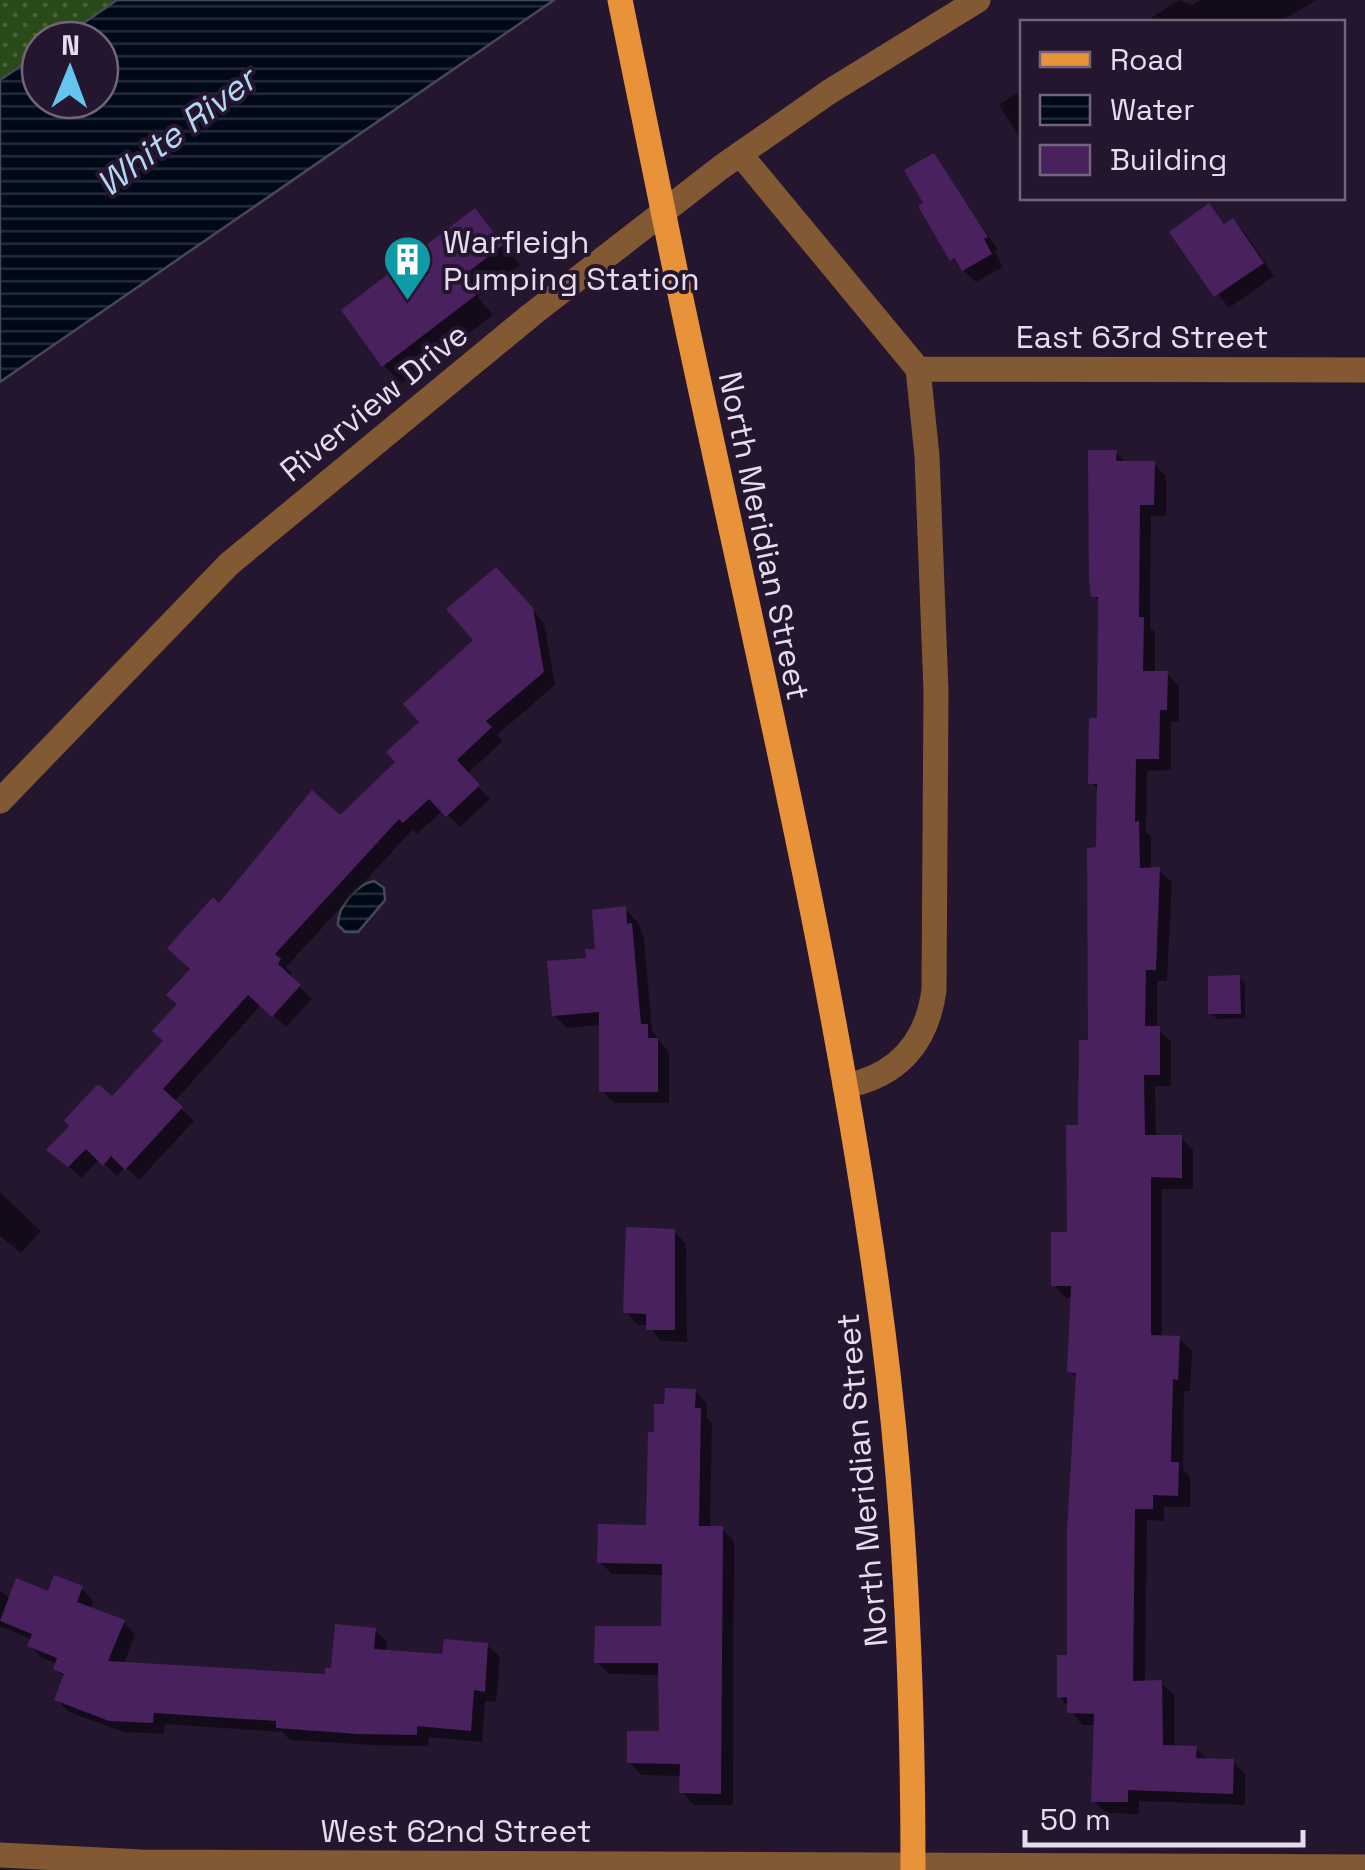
<svg xmlns="http://www.w3.org/2000/svg" width="1365" height="1870" font-family="'Space Grotesk',sans-serif">
	<style>
		.park { fill: url(#park-dots) }
		.water { fill: url(#water-rules); stroke: #454857; stroke-width: 2.5 }
		.shadow { fill: #0007 }
		.building { fill: #49215f }
		.lines { fill: none; stroke-linecap: round; stroke-linejoin: round }
		.street { stroke: #825932; stroke-width: 25 }
		.primary { stroke: #e89239; stroke-width: 25 }
		.primary-bridge { stroke: #e89239; stroke-width: 25 }
		.labels { text-anchor: middle; stroke-width: 8; stroke-linejoin: round; paint-order: stroke }
		.poi-label { font-size: 32px; fill: #e6dced; stroke: #25162f; text-anchor: start }
		.street-label { font-size: 32px; fill: #e6dced; stroke: #25162f }
		.water-label { font-size: 35px; font-style: italic; fill: #b1d7f3; stroke: #25162f }
	</style>
	<defs>
		<pattern id="park-dots" width="8" height="8" patternUnits="userSpaceOnUse" patternTransform="scale(2.5)"><rect width="8" height="8" fill="#2b4a19"/><path d="M2 2h.1M6 6h.1" fill="none" stroke="#4a643b" stroke-width="1.8" stroke-linecap="round"/></pattern>
		<pattern id="water-rules" width="6" height="5" patternUnits="userSpaceOnUse" patternTransform="scale(2.5)"><rect width="6" height="5" fill="#000917"/><path d="M0 2.5h6" fill="none" stroke="#252c39"/></pattern>
	</defs>
	<rect width="100%" height="100%" fill="#25162f"/>
	<path class="park" d="M 0,0 L 119,0 L 60,40 L 40,40 L 40,54 L 0,81 Z"/>
	<path class="water" d="M 117,0 L 554,0 L 0,382 L 0,80 L 40,53 L 40,100 L 100,100 L 100,40 L 59,40 Z
		M 374,881 L 384,888 L 385,900 L 358,932 L 345,932 L 338,925 C 337,907 357,884 374,881 Z"/>
	<path class="shadow" d="M 1179,0 L 1192,5 L 1200,0 L 1317,0 L 1279,22 L 1154,22 L 1151,18 Z
		M 1022,90 L 1022,141 L 999,105 Z
		M 934,156 L 998,250 L 995,252 L 1003,267 L 976,282 L 952,259 L 926,203 Z
		M 1209,207 L 1226,225 L 1232,221 L 1245,233 L 1274,276 L 1229,308 L 1172,233 Z
		M 474,212 L 520,265 L 478,297 L 493,315 L 402,384 L 383,365 Z
		M 1116,452 L 1127,464 L 1154,464 L 1166,476 L 1166,516 L 1151,516 L 1150,628 L 1155,632 L 1155,673 L 1167,673 L 1179,686 L 1179,722 L 1171,722 L 1171,770 L 1147,771 L 1146,832 L 1151,836 L 1151,870 L 1159,870 L 1172,882 L 1167,981 L 1157,981 L 1157,1028 L 1171,1041 L 1171,1086 L 1155,1086 L 1156,1137 L 1181,1137 L 1193,1150 L 1193,1189 L 1162,1189 L 1162,1338 L 1179,1338 L 1192,1351 L 1190,1391 L 1184,1391 L 1183,1469 L 1190,1477 L 1190,1507 L 1164,1507 L 1164,1521 L 1147,1520 L 1145,1683 L 1161,1683 L 1174,1695 L 1174,1748 L 1196,1748 L 1209,1761 L 1233,1762 L 1245,1774 L 1245,1805 L 1139,1801 L 1139,1814 L 1106,1813 L 1094,1801 L 1096,1725 L 1082,1725 L 1060,1697 L 1070,1658 L 1078,1380 L 1070,1371 L 1073,1298 L 1066,1298 L 1054,1285 L 1070,1234 L 1091,1043 L 1099,791 L 1091,783 L 1099,721 L 1100,602 L 1094,595 Z
		M 508,582 L 544,623 L 555,685 L 497,735 L 503,741 L 467,774 L 490,799 L 460,827 L 443,810 L 417,834 L 413,829 L 286,967 L 292,973 L 289,977 L 312,999 L 286,1027 L 261,1005 L 174,1102 L 194,1121 L 139,1180 L 125,1167 L 117,1176 L 99,1159 L 82,1178 L 50,1150 L 112,1100 L 166,1042 L 219,906 L 340,818 L 398,763 Z
		M 625,909 L 637,921 L 644,938 L 652,1031 L 669,1053 L 669,1103 L 614,1103 L 602,1091 L 602,1025 L 567,1028 L 554,1015 Z
		M 1239,978 L 1245,984 L 1245,1018 L 1217,1019 L 1211,1013 Z
		M 0,1192 L 41,1231 L 21,1253 L 0,1236 Z
		M 674,1231 L 686,1244 L 687,1342 L 661,1341 L 648,1325 L 638,1325 L 626,1312 Z
		M 695,1391 L 707,1404 L 707,1418 L 712,1423 L 710,1529 L 722,1529 L 734,1541 L 733,1805 L 694,1805 L 682,1792 L 682,1776 L 642,1775 L 629,1762 L 662,1733 L 661,1675 L 609,1674 L 597,1662 L 663,1628 L 664,1575 L 612,1574 L 600,1562 L 649,1528 L 656,1434 L 667,1407 Z
		M 81,1588 L 93,1601 L 90,1609 L 123,1622 L 135,1634 L 124,1664 L 327,1677 L 375,1630 L 387,1642 L 386,1652 L 445,1657 L 487,1645 L 500,1657 L 496,1702 L 485,1701 L 482,1742 L 429,1737 L 428,1746 L 372,1745 L 290,1740 L 282,1732 L 165,1724 L 164,1734 L 124,1732 L 69,1712 L 57,1699 L 65,1678 L 56,1669 L 58,1664 L 42,1658 L 30,1646 L 33,1640 L 0,1626 L 0,1591 L 11,1599 Z"/>
	<path class="building" d="M 934,153 L 988,237 L 984,239 L 992,254 L 962,271 L 954,258 L 950,261 L 918,206 L 923,203 L 904,170 Z
		M 1209,203 L 1224,224 L 1233,218 L 1264,263 L 1214,297 L 1169,232 Z
		M 475,208 L 503,245 L 462,277 L 476,295 L 382,367 L 341,310 Z
		M 1088,450 L 1117,450 L 1116,461 L 1155,461 L 1154,505 L 1140,505 L 1139,617 L 1144,617 L 1143,671 L 1168,671 L 1167,710 L 1160,710 L 1159,759 L 1136,759 L 1135,822 L 1139,821 L 1140,868 L 1160,867 L 1156,970 L 1146,970 L 1145,1026 L 1160,1026 L 1160,1075 L 1144,1075 L 1145,1135 L 1182,1135 L 1182,1178 L 1151,1177 L 1151,1335 L 1180,1336 L 1178,1380 L 1173,1379 L 1171,1462 L 1179,1462 L 1178,1496 L 1153,1495 L 1153,1509 L 1135,1509 L 1133,1681 L 1162,1680 L 1163,1745 L 1197,1746 L 1196,1758 L 1234,1759 L 1233,1794 L 1128,1790 L 1128,1802 L 1091,1802 L 1094,1714 L 1067,1713 L 1067,1697 L 1057,1698 L 1057,1655 L 1067,1655 L 1067,1532 L 1076,1373 L 1067,1372 L 1071,1286 L 1051,1286 L 1051,1232 L 1067,1232 L 1066,1125 L 1078,1125 L 1079,1040 L 1088,1040 L 1087,848 L 1096,847 L 1097,784 L 1088,784 L 1089,718 L 1097,718 L 1098,597 L 1091,597 L 1089,579 Z
		M 496,567 L 533,608 L 544,672 L 486,721 L 492,727 L 457,760 L 480,785 L 446,817 L 429,799 L 403,823 L 399,819 L 275,954 L 281,959 L 278,964 L 301,985 L 272,1017 L 248,995 L 163,1089 L 183,1107 L 125,1170 L 111,1156 L 103,1166 L 86,1149 L 68,1167 L 46,1150 L 69,1126 L 64,1120 L 98,1084 L 112,1096 L 163,1041 L 152,1031 L 177,1004 L 166,995 L 190,969 L 167,948 L 213,897 L 219,903 L 312,790 L 340,815 L 395,762 L 386,752 L 419,722 L 403,704 L 473,640 L 446,609 Z
		M 626,906 L 627,924 L 632,923 L 641,1024 L 648,1024 L 648,1038 L 658,1038 L 658,1092 L 599,1092 L 599,1012 L 552,1016 L 547,961 L 586,958 L 585,949 L 595,949 L 592,910 Z
		M 1240,975 L 1241,1014 L 1208,1014 L 1208,976 Z
		M 626,1227 L 675,1229 L 675,1330 L 646,1330 L 646,1314 L 623,1313 Z
		M 665,1388 L 696,1389 L 695,1408 L 701,1408 L 699,1526 L 723,1526 L 721,1794 L 679,1793 L 680,1764 L 627,1763 L 627,1731 L 659,1731 L 658,1663 L 594,1663 L 595,1626 L 661,1626 L 662,1564 L 597,1563 L 598,1524 L 646,1525 L 648,1432 L 654,1432 L 654,1404 L 664,1404 Z
		M 54,1575 L 83,1586 L 77,1602 L 125,1620 L 108,1661 L 325,1674 L 325,1668 L 331,1668 L 335,1624 L 376,1628 L 374,1649 L 442,1654 L 444,1639 L 488,1643 L 485,1692 L 474,1690 L 471,1731 L 417,1726 L 417,1735 L 358,1734 L 276,1728 L 276,1721 L 154,1713 L 153,1723 L 109,1721 L 54,1700 L 64,1674 L 53,1669 L 57,1658 L 27,1646 L 32,1634 L 0,1621 L 16,1578 L 48,1591 Z"/>
	<g class="lines">
		<path class="street" d="M 740,154 L 918,369 L 927,456 L 936,691 L 934,990 C 927,1043 898,1076 845,1086
			M 918,369 L 1365,370
			M 0,801 L 229,564 L 531,315 L 720,168 L 829,92 L 978,0
			M 0,1855 L 141,1862 L 1365,1867"/>
		<path class="primary" d="M 679,289 C 752,635 838,981 883,1332 C 906,1511 913,1690 913,1870"/>
		<path class="primary-bridge" d="M 620,0 L 679,289"/>
	</g>
	<defs>
		<symbol id="building-pin" viewBox="-11 -11 22 30"><path d="M0 17L-7.5 6A9.5 9.5 0 1 1 7.5 6Z" fill="#0f9aa8" stroke="#25162f"/><path d="M-4-6H4V6H1V3H-1V6H-4ZM-2.5-4.3h1.7v1.8h-1.7ZM.8-4.3h1.7v1.8H.8ZM-2.5-1h1.7V.8h-1.7ZM.8-1h1.7V.8H.8Z" fill="#fff"/></symbol>
	</defs>
	<g fill-rule="evenodd">
		<use href="#building-pin" x="380" y="232" width="55" height="75"/>
	</g>
	<g class="labels">
		<g class="poi-label">
			<text x="443" y="253">Warfleigh<tspan x="443" dy="37">Pumping Station</tspan></text>
		</g>
		<g class="street-label">
			<text x="1142" y="348">East 63rd Street</text>
			<text transform="translate(374 402) rotate(-39)" y="11">Riverview Drive</text>
			<text transform="translate(764 536) rotate(78)" y="11">North Meridian Street</text>
			<text transform="translate(862 1480) rotate(-95)" y="11">North Meridian Street</text>
			<text x="456" y="1842">West 62nd Street</text>
		</g>
		<g class="water-label">
			<text transform="translate(176 132) rotate(-37)" y="12">White River</text>
		</g>
	</g>
	<rect x="1020" y="20" width="325" height="180" fill="#25162f" stroke="#72657b" stroke-width="2.5"/>
	<rect x="1040" y="52" width="50" height="15" fill="#e89239" stroke="#72657b" stroke-width="2.5"/>
	<text x="1110" y="70" font-size="30" fill="#e6dced">Road</text>
	<rect x="1040" y="95" width="50" height="30" fill="url(#water-rules)" stroke="#72657b" stroke-width="2.5"/>
	<text x="1110" y="120" font-size="30" fill="#e6dced">Water</text>
	<rect x="1040" y="145" width="50" height="30" fill="#49215f" stroke="#72657b" stroke-width="2.5"/>
	<text x="1110" y="170" font-size="30" fill="#e6dced">Building</text>
	<g transform="translate(70 70) rotate(1)"><circle r="48" fill="#25162f" stroke="#72657b" stroke-width="2.5"/>
	<path d="M0-8L18 38L0 25L-18 38Z" fill="#64c5ee"/>
	<text y="-15" font-size="28" font-weight="bold" text-anchor="middle" fill="#e6dced">N</text>
	</g>
	<path d="M1025 1830v15h278v-15" fill="none" stroke="#e6dced" stroke-width="5"/>
	<text x="1040" y="1830" font-size="30" fill="#e6dced" stroke="#25162f" stroke-width="8" paint-order="stroke">50 m</text>
</svg>
